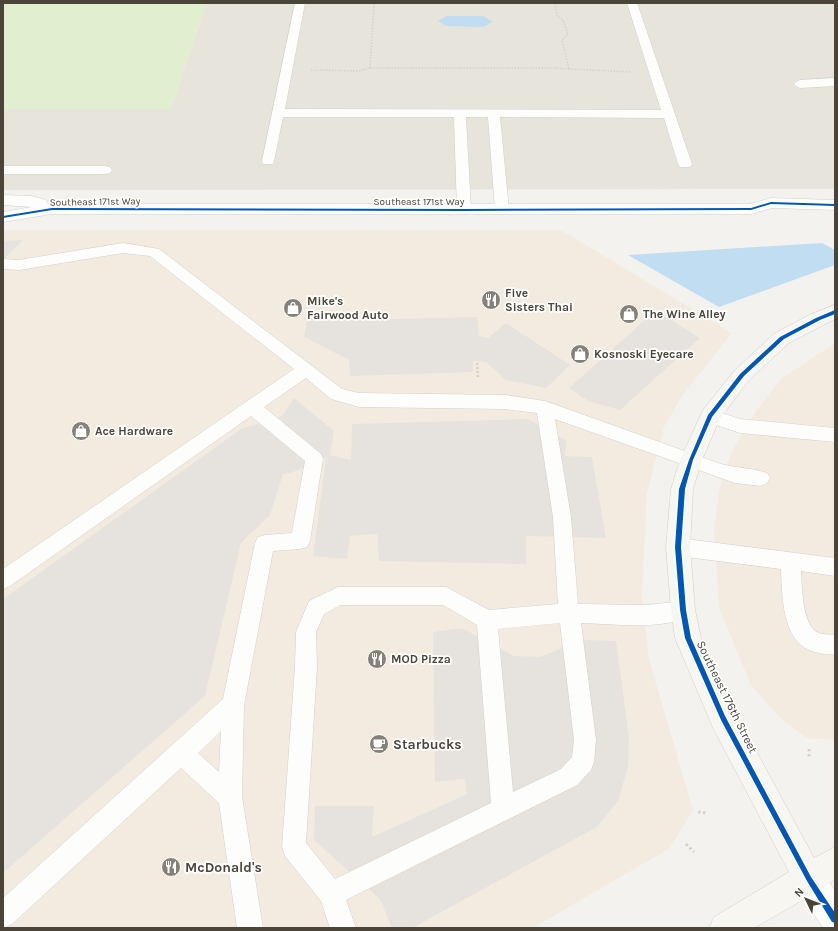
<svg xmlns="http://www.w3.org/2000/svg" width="838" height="931" font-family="Karla,sans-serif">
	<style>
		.residential { fill: #e7e4dc }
		.commercial { fill: #f3ebdf }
		.green { fill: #e1eecf }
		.parking { fill: #e6e3df }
		.water { fill: #c0ddf1 }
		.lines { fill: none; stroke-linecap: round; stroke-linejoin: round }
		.lane-casing { stroke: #d2d0cb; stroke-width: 1 }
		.street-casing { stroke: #d2d0cb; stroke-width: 1 }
		.secondary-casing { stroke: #d3cfc5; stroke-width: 1 }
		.path-far2 { stroke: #d3d2cc; stroke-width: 1.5; stroke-dasharray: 1.5 1.5; stroke-linecap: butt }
		.path-far1 { stroke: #d3d2cc; stroke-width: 2.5; stroke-dasharray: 2 2; stroke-linecap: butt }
		.path { stroke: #d3d2cc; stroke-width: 3; stroke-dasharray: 2.5 2.5; stroke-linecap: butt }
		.lane { fill: #fdfdfc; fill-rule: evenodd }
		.street { fill: #fdfdfc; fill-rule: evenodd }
		.secondary { fill: #f7f6f1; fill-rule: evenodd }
		.cycleway-casing { stroke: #fff; stroke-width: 3 }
		.cycleway { fill: #0057b8; fill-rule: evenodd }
		.labels { text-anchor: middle; stroke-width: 3.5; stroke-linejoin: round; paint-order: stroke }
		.far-street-label { font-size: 10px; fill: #4b4439; stroke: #fff }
		.poi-label { font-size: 12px; font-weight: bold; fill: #4b4439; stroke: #fff; text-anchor: start }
		.street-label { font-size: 12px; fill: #4b4439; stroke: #fff }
		.near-poi-label { font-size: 14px; font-weight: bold; fill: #4b4439; stroke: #fff; text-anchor: start }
	</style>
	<rect width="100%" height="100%" fill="#f4f2ee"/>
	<path class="residential" d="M 207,3 L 835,3 L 835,189 L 3,190 L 3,109 L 171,109 Z"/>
	<path class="commercial" d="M 3,230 L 561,230 L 732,333 L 682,396 L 664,427 L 647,493 L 642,596 L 649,659 L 693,810 L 670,848 L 533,928 L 3,928 Z
		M 835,343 L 835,740 L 807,738 L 782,720 L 751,685 L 719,608 L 714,529 L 719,491 L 731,453 L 756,411 L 781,379 Z"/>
	<path class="green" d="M 3,3 L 207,3 L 171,109 L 3,109 Z"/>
	<path class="parking" d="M 23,240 L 3,260 L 3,241 Z
		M 656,310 L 700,338 L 620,410 L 588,401 L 569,388 Z
		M 477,317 L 479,336 L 488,338 L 506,323 L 570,365 L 546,388 L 506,380 L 486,362 L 473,361 L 473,372 L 350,376 L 349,360 L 304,337 L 307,321 Z
		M 294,398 L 334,431 L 330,455 L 351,460 L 352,424 L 528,419 L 566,440 L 565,456 L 592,457 L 606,538 L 526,536 L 526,564 L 379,561 L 377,534 L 350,536 L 347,559 L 313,556 L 326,457 L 291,473 L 283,474 L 270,515 L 241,543 L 205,696 L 3,873 L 3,599 L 241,429 L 282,416 Z
		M 462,628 L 514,656 L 540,657 L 582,640 L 616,641 L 629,738 L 628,767 L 618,801 L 597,827 L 412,928 L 392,928 L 380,899 L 314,840 L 315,806 L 374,806 L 372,837 L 467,794 L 465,779 L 435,782 L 433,632 Z"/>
	<path class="water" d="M 446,16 L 483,16 L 493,22 L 483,27 L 446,26 L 438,21 Z
		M 822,243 L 835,250 L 835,265 L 719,307 L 628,255 Z"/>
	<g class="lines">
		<defs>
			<path id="lane" d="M 295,3 L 305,3 L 285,109 L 661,110 L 627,3 L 637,3 L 692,164 L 690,167 L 680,167 L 678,164 L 664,118 L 500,117 L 509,210 L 507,213 L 502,214 L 497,213 L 495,210 L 488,117 L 466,117 L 471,210 L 469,213 L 464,214 L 459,213 L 457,210 L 454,117 L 283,117 L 274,161 L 273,164 L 263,164 L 262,161 Z
				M 835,78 L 835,86 L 800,88 L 796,86 L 794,84 L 796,82 L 800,80 Z
				M 3,166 L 105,166 L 110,167 L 112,170 L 110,173 L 105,174 L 3,174 Z
				M 123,243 L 159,249 L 342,389 L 359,393 L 505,395 L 545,401 L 721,464 C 736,468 753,468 767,473 L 770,478 L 767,483 L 761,486 L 735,483 L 555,419 L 571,517 L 578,604 L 647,605 L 683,601 L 690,603 L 693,610 L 690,617 C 657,630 616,624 581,623 L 596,740 L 594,762 L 591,770 L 577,785 L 346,900 L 356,928 L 330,928 L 321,901 L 285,856 L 282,847 L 295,667 L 296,632 L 309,601 L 338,587 L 446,587 L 489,610 L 558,604 L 553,517 L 537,413 L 505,409 L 359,407 L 331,399 L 306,378 L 264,407 L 320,453 L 323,458 L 310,541 L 307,547 L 300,549 L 273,551 L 244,705 L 242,797 L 263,928 L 237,928 L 219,803 L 181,768 L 12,924 L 3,928 L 3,898 L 223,699 L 255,543 L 258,537 L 265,535 L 292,533 L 305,461 L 251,416 L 10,586 L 3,589 L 3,569 L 294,369 L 150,256 L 123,253 L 19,270 L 3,269 L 3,259 L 19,260 ZM 340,605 L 443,605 L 477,625 L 491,803 L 335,879 L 306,843 L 317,667 L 316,632 L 324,614 ZM 560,623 L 574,740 L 572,757 L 561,769 L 513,792 L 498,629 ZM 221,731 L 219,772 L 198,753 Z
				M 710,409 L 740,419 L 835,428 L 835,442 L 740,433 L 704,421 L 701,416 L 704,411 Z
				M 678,538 L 835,558 L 835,576 L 801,571 C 802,587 802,627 819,633 C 824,635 830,634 835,635 L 835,655 C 825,654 814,653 805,648 C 782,634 782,592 781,569 L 678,556 L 671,553 L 668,547 L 671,541 Z"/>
			<path id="street" d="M 3,195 L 32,196 L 46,200 L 48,204 L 750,204 L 771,198 L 835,200 L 835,210 L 772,208 L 751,214 L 52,214 L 3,222 L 3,212 L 32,207 L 3,205 Z
				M 809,864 L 820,868 L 835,891 L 835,928 L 823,928 L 798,890 L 794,879 L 798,868 Z"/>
			<path id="secondary" d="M 835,305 L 835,319 L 789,343 L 749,380 L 719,420 L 702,460 L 693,489 L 690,547 L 695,610 L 701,638 L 733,708 L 814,858 L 835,847 L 835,879 L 820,890 L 754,928 L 709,928 L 714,917 L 789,872 L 713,728 L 675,638 L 671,610 L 666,547 L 671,489 L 680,460 L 703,410 L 735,370 L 775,333 L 811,314 Z"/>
		</defs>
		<use href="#lane" class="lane-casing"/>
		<use href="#street" class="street-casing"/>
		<use href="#secondary" class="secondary-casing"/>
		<path class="path-far2" d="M 555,3 L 557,16 L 563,20 L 568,34 L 562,40 L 569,69
			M 370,68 L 374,3
			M 311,70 L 359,71 L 370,68 L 552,68 L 630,72"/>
		<path class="path-far1" d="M 477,363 L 478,379"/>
		<path class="path" d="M 809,749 L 809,758
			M 698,812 L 707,813
			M 686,844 L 694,852"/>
		<use href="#lane" class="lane"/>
		<use href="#street" class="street"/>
		<use href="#secondary" class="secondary"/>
		<defs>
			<path id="cycleway" d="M 771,202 L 835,204 L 835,206 L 771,204 L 751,210 L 464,211 L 52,210 L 3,218 L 3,216 L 52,208 L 464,209 L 751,208 Z
				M 835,310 L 835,314 L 820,320 L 784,339 L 744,376 L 712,417 L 693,460 L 685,489 L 681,547 L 686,610 L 691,638 L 725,716 L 811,877 L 835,913 L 835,923 L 832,922 L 807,881 L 721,720 L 685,638 L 680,610 L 675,547 L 679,489 L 689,460 L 708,415 L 740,374 L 780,337 L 816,318 Z"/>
		</defs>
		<use href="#cycleway" class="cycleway-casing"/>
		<use href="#cycleway" class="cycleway"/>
	</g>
	<defs>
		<symbol id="restaurant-disc" viewBox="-11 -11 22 22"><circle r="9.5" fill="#868178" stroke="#fff"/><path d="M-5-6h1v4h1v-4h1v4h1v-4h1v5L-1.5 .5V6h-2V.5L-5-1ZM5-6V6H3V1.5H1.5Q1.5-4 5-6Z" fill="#fff"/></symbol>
		<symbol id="shop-disc" viewBox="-11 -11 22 22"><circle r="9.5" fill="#868178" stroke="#fff"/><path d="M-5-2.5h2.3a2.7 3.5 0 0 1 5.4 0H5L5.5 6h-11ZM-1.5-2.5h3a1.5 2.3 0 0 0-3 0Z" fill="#fff"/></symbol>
		<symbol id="cafe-disc" viewBox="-11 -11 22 22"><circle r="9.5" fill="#868178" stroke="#fff"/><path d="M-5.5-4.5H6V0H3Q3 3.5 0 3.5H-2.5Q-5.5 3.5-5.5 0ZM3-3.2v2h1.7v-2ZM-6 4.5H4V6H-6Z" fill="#fff"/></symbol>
	</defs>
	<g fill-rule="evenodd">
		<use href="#restaurant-disc" x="480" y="289" width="22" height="22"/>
		<use href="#shop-disc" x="282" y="297" width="22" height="22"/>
		<use href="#shop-disc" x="618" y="303" width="22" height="22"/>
		<use href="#shop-disc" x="569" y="343" width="22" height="22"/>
		<use href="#shop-disc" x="70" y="420" width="22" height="22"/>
		<use href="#restaurant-disc" x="366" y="648" width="22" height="22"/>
		<use href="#cafe-disc" x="368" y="733" width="22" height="22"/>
		<use href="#restaurant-disc" x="160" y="856" width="22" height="22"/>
	</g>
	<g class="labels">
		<g class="far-street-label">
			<text transform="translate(95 201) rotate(-1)" y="4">Southeast 171st Way</text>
			<text x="419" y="205">Southeast 171st Way</text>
		</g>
		<g class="poi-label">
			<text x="505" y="297">Five<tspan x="505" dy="14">Sisters Thai</tspan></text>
			<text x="307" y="305">Mike's<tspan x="307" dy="14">Fairwood Auto</tspan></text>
			<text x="643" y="318">The Wine Alley</text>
			<text x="594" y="358">Kosnoski Eyecare</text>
			<text x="95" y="435">Ace Hardware</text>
			<text x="391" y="663">MOD Pizza</text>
		</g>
		<g class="street-label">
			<text transform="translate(727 697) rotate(64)" y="4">Southeast 176th Street</text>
		</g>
		<g class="near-poi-label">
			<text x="393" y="749">Starbucks</text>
			<text x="185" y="872">McDonald's</text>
		</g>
	</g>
	<rect width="838" height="931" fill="none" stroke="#4b4439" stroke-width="8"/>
	<g transform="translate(806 899) rotate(313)" stroke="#ffffff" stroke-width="3" paint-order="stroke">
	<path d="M0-3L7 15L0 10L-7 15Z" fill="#4b4439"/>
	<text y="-6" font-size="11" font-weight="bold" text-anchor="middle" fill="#4b4439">N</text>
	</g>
</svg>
